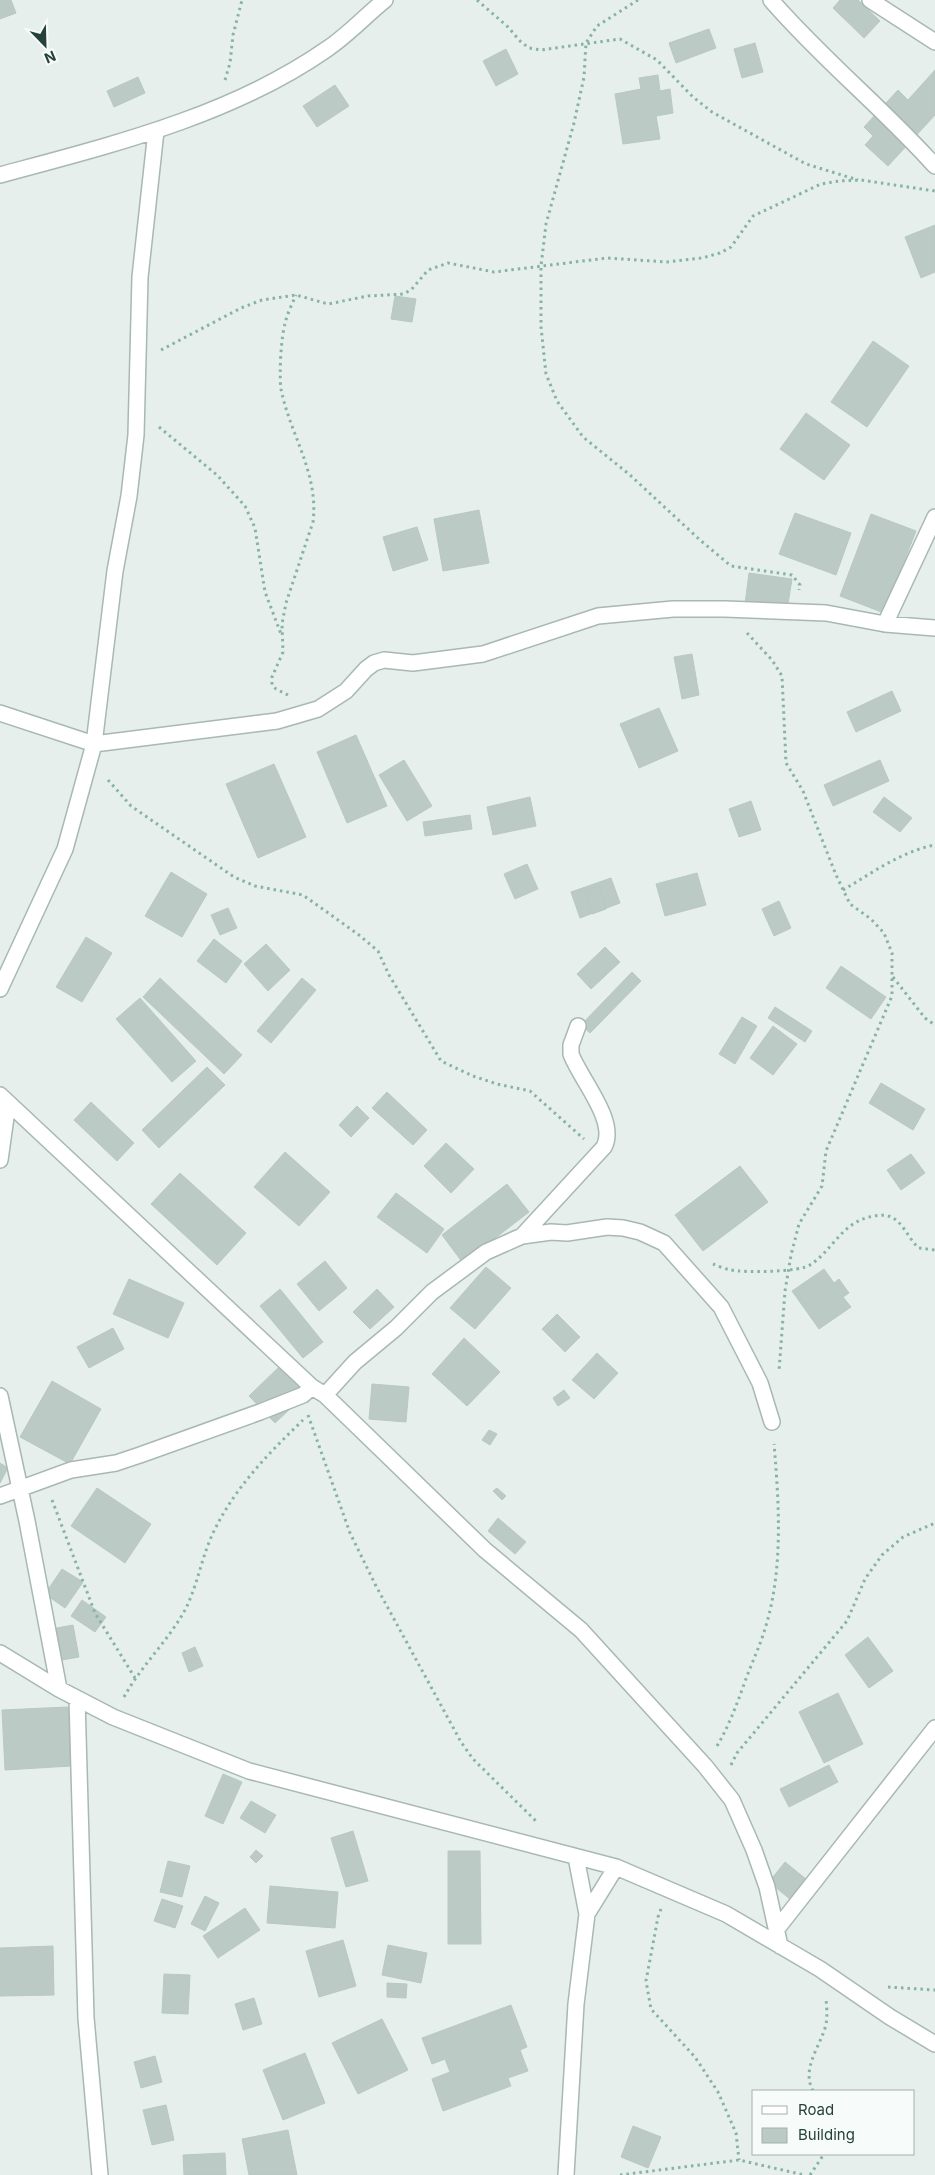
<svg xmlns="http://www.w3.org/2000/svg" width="935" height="2175" font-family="Inter,sans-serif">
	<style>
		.building { fill: #bbcac4; stroke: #b8c9c2 }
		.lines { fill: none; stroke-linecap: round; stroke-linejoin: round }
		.minor-casing { stroke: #a8b8b2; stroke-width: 18 }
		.path { stroke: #86b3a5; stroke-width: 3; stroke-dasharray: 2.5 4; stroke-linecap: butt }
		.minor { stroke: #fff; stroke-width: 15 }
	</style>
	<rect width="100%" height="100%" fill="#e6efeb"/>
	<path class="building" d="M 0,0 L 11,0 L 16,13 L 0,19 Z
		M 840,0 L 858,0 L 880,21 L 864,38 L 833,8 Z
		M 709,29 L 716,48 L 676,63 L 669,43 Z
		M 755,43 L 763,72 L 742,78 L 734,49 Z
		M 506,49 L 518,74 L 496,86 L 483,61 Z
		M 935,70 L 935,115 L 888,166 L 865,145 L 873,136 L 864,127 L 898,90 L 908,100 Z
		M 658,75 L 660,91 L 670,89 L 673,113 L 656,116 L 660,139 L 623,144 L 615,94 L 641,89 L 639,78 Z
		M 138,77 L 145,93 L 114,107 L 107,91 Z
		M 335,85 L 349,106 L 317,127 L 303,106 Z
		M 935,225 L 935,272 L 921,278 L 905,237 Z
		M 395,296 L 416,299 L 412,322 L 391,319 Z
		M 873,341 L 909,366 L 867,427 L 831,402 Z
		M 806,413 L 850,445 L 824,480 L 780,449 Z
		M 479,510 L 489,563 L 443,571 L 434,519 Z
		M 795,513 L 851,533 L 836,575 L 779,554 Z
		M 871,514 L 916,531 L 884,613 L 840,596 Z
		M 417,527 L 428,560 L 393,571 L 383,537 Z
		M 749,573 L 792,579 L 787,610 L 745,604 Z
		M 692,654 L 699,695 L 682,699 L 674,657 Z
		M 892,691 L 901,711 L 856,732 L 847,712 Z
		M 659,708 L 678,751 L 639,768 L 620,724 Z
		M 356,735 L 387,806 L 347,823 L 317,752 Z
		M 404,760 L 432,806 L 407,821 L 379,775 Z
		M 880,760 L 889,781 L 833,806 L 824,785 Z
		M 274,764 L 306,837 L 258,858 L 226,784 Z
		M 530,797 L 536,826 L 493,835 L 487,807 Z
		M 884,797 L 912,818 L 900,832 L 873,812 Z
		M 751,801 L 761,830 L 739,837 L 729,809 Z
		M 470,815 L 472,829 L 425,836 L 423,822 Z
		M 527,864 L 538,889 L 515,899 L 504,874 Z
		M 171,872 L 207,894 L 182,937 L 145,916 Z
		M 697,873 L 706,905 L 665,916 L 656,884 Z
		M 611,878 L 620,903 L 580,918 L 571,892 Z
		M 599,886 L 606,909 L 592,914 L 585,890 Z
		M 779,901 L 791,928 L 774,936 L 762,909 Z
		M 228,908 L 237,928 L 220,935 L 211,915 Z
		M 86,937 L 112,953 L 82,1002 L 56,987 Z
		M 214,939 L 242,961 L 226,983 L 197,961 Z
		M 266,944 L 290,970 L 268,991 L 244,964 Z
		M 605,947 L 620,962 L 591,989 L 577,974 Z
		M 841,966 L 886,997 L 871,1019 L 826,988 Z
		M 632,972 L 641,981 L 590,1033 L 581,1025 Z
		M 160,978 L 242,1055 L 224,1074 L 143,997 Z
		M 302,978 L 316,990 L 271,1043 L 257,1031 Z
		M 140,998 L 196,1061 L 172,1082 L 116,1019 Z
		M 775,1007 L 812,1031 L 805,1042 L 768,1018 Z
		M 742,1017 L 757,1026 L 735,1064 L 719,1054 Z
		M 773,1026 L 797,1044 L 773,1075 L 750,1058 Z
		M 207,1067 L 225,1085 L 159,1148 L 142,1130 Z
		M 881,1083 L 925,1109 L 913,1130 L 869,1103 Z
		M 387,1092 L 427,1130 L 413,1145 L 372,1108 Z
		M 91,1102 L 134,1143 L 117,1161 L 74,1120 Z
		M 357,1106 L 369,1118 L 351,1137 L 339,1125 Z
		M 446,1143 L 474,1169 L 451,1193 L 424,1166 Z
		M 285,1152 L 330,1192 L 299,1226 L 254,1187 Z
		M 911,1154 L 925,1173 L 901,1190 L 887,1170 Z
		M 740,1166 L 768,1202 L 703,1251 L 675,1215 Z
		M 180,1173 L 246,1233 L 217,1265 L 151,1204 Z
		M 507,1184 L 529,1212 L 463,1263 L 442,1235 Z
		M 396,1193 L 444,1229 L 427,1253 L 377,1217 Z
		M 325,1261 L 347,1288 L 319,1311 L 297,1284 Z
		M 486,1267 L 511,1288 L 475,1329 L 450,1308 Z
		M 824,1269 L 834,1283 L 839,1279 L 849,1293 L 843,1297 L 851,1307 L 819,1329 L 792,1291 Z
		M 129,1279 L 184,1303 L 168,1338 L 113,1314 Z
		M 280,1289 L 323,1342 L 303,1358 L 260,1306 Z
		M 377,1289 L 394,1307 L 370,1329 L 353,1312 Z
		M 557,1314 L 580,1337 L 565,1352 L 542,1329 Z
		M 113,1328 L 124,1349 L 89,1368 L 77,1347 Z
		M 464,1338 L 500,1372 L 467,1406 L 432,1374 Z
		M 597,1353 L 618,1373 L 594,1399 L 572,1380 Z
		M 282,1364 L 308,1392 L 275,1423 L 249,1396 Z
		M 52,1381 L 101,1409 L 70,1464 L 20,1437 Z
		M 372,1384 L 409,1387 L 406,1422 L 369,1419 Z
		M 564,1390 L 570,1398 L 558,1406 L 553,1398 Z
		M 489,1430 L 497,1434 L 490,1445 L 482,1440 Z
		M 0,1463 L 8,1468 L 0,1483 Z
		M 97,1488 L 151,1524 L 125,1563 L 71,1526 Z
		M 497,1488 L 506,1496 L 502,1500 L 493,1491 Z
		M 498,1518 L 526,1542 L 515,1554 L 488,1531 Z
		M 62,1569 L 83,1582 L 65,1608 L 45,1594 Z
		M 82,1600 L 106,1617 L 95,1632 L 71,1616 Z
		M 73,1625 L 79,1657 L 56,1661 L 51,1629 Z
		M 868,1637 L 893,1671 L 869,1688 L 845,1655 Z
		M 195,1647 L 203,1666 L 189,1672 L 182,1653 Z
		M 838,1693 L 863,1744 L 824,1763 L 799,1712 Z
		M 68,1707 L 71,1766 L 5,1770 L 2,1710 Z
		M 829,1765 L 838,1782 L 789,1807 L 780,1789 Z
		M 223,1774 L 242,1782 L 223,1824 L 205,1816 Z
		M 251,1801 L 276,1815 L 265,1833 L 240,1818 Z
		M 353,1831 L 368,1881 L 346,1887 L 331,1838 Z
		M 256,1850 L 263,1856 L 256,1863 L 250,1857 Z
		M 448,1851 L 480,1851 L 481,1944 L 448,1944 Z
		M 168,1861 L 190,1866 L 182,1897 L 160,1892 Z
		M 785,1862 L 812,1884 L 796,1904 L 769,1882 Z
		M 270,1886 L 338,1892 L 335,1928 L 267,1923 Z
		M 205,1896 L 219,1903 L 205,1931 L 191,1924 Z
		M 162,1899 L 183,1906 L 175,1928 L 154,1921 Z
		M 245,1908 L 260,1930 L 218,1958 L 203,1936 Z
		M 343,1940 L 356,1986 L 319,1997 L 306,1951 Z
		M 388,1945 L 427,1953 L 421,1983 L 382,1975 Z
		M 53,1946 L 54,1995 L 0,1996 L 0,1948 Z
		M 164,1974 L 190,1975 L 188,2014 L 162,2013 Z
		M 387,1983 L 407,1984 L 406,1998 L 387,1997 Z
		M 254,1998 L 262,2024 L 243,2030 L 235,2004 Z
		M 511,2005 L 527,2047 L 520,2050 L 528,2071 L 508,2078 L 511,2086 L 443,2111 L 432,2079 L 450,2072 L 445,2059 L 432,2064 L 422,2038 Z
		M 382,2019 L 408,2070 L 358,2094 L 332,2043 Z
		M 305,2053 L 325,2103 L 283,2120 L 263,2070 Z
		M 155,2056 L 162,2082 L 141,2088 L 134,2062 Z
		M 166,2105 L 174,2140 L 152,2145 L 143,2110 Z
		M 633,2126 L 661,2137 L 648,2168 L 621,2157 Z
		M 288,2130 L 297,2175 L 249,2175 L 242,2139 Z
		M 225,2153 L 226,2175 L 184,2175 L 183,2155 Z"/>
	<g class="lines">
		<defs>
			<path id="minor" d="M 771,0 C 822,59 883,108 935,166
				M 870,0 L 935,42
				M 0,175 C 111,145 231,116 327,49 C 348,35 365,16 385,0
				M 885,624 L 935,517
				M 0,713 L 94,744 L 277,721 L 318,709 L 346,691 L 366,669 L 374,663 L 384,660 L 413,663 L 483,654 L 598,616 L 673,609 L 725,609 L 826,613 L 885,624 L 935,628
				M 0,989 L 65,849 L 94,744 L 115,571 L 129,496 L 136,435 L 140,277 L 156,131
				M 0,1095 L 312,1387 L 325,1395 L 485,1550 L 581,1630 L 705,1766 L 732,1800 L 754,1850 L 767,1887 L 780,1946
				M 0,1160 L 8,1103
				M 522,1236 L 551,1232 L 567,1233 L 607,1227 L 623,1228 L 640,1232 L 664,1243 L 721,1307 L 760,1383 L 772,1422
				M 325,1395 L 355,1362 L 396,1328 L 432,1292 L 486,1252 L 522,1236 L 604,1147 C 618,1121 580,1079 571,1054 L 571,1045 L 578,1026
				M 0,1396 L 27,1521 L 59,1689
				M 0,1496 L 71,1470 L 116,1463 L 140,1455 L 260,1412 L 303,1395 L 312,1387
				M 0,1653 L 59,1689 L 113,1717 L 249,1771 L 616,1867 L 726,1914 L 820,1969 L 890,2017 L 935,2044
				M 77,1699 L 86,2018 L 100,2175
				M 576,1857 L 587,1914
				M 776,1930 L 935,1728
				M 566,2175 L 576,2004 L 587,1914 L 616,1867"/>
		</defs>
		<use href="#minor" class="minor-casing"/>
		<path class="path" d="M 477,0 L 508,27 L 520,41 L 529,48 L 541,50 L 620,39 L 657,60 L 693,97 L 712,112 L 806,164 L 858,180
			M 638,0 L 597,26 L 586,43 L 584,77 L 574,123 L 546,224 L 541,266 L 541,327 L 546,374 L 557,401 L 583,437 L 630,475 L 700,540 L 731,566 L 792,575 L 800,585 L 799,590
			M 225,80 L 230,63 L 233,35 L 242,0
			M 161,350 L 241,308 L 262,300 L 296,295 L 328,304 L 368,296 L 403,294 L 411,290 L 428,270 L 448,263 L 494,272 L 607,258 L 667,262 L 702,258 L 720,253 L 731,247 L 753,216 L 821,184 L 839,181 L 861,180 L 935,191
			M 159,427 L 217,475 L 245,506 L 255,528 L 265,592 L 281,634
			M 747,633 L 772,660 L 782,676 L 786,763 L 803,791 L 836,875 L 850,904 L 871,919 L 884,933 L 892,953 L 892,996 L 826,1151 L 822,1186 L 799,1224 L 791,1255 L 785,1291 L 779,1371
			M 288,695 L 276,689 L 272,685 L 272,677 L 283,652 L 282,624 L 286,603 L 313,522 C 319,473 290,435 281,389 C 279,375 281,337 285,324 C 287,314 292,304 296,295
			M 108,780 L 131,806 L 234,877 L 255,886 L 303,895 L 359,935 L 378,951 L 389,975 L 441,1061 L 473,1076 L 497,1084 L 530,1091 L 584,1139
			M 843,890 C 872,873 902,851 935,845
			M 893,977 L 925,1018 L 935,1025
			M 713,1264 C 718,1266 725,1269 731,1270 C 745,1273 800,1272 810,1265 C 832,1251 841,1224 869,1217 C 875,1216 881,1214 888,1216 C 902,1219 908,1239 919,1248 L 935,1250
			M 308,1415 L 350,1533 L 376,1586 L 461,1742 L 473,1759 L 538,1823
			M 52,1500 L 95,1613 L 135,1678
			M 124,1697 C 141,1666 168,1641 185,1610 C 198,1585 202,1554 215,1529 C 237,1485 269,1453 303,1420
			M 717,1746 C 730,1724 738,1701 747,1676 C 754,1658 762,1641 767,1622 C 783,1566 779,1502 774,1444
			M 731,1765 L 737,1753 L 847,1621 L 865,1579 L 882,1555 L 903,1537 L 935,1523
			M 661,1909 L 658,1917 L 646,1981 L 651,2009 L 695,2057 L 718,2092 L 736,2133 L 739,2160
			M 888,1987 L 935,1990
			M 813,2091 C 802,2070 817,2051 824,2031 C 828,2021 827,2010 826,1999
			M 620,2175 L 739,2160 L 804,2175
			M 810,2175 L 824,2154"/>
		<use href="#minor" class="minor"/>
	</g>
	<rect x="752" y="2090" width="162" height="65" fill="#f7fbf9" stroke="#a3b1ad"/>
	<rect x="762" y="2106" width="25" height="8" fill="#ffffff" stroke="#a3b1ad"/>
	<text x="798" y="2115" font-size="15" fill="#24423a">Road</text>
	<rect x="762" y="2128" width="25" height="15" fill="#bbcac4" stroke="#a3b1ad"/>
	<text x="798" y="2140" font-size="15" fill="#24423a">Building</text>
	<g transform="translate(45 45) rotate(157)" stroke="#f7fbf9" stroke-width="4" paint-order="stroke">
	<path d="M0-4L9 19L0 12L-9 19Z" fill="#24423a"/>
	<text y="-8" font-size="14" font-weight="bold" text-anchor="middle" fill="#24423a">N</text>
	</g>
</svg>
